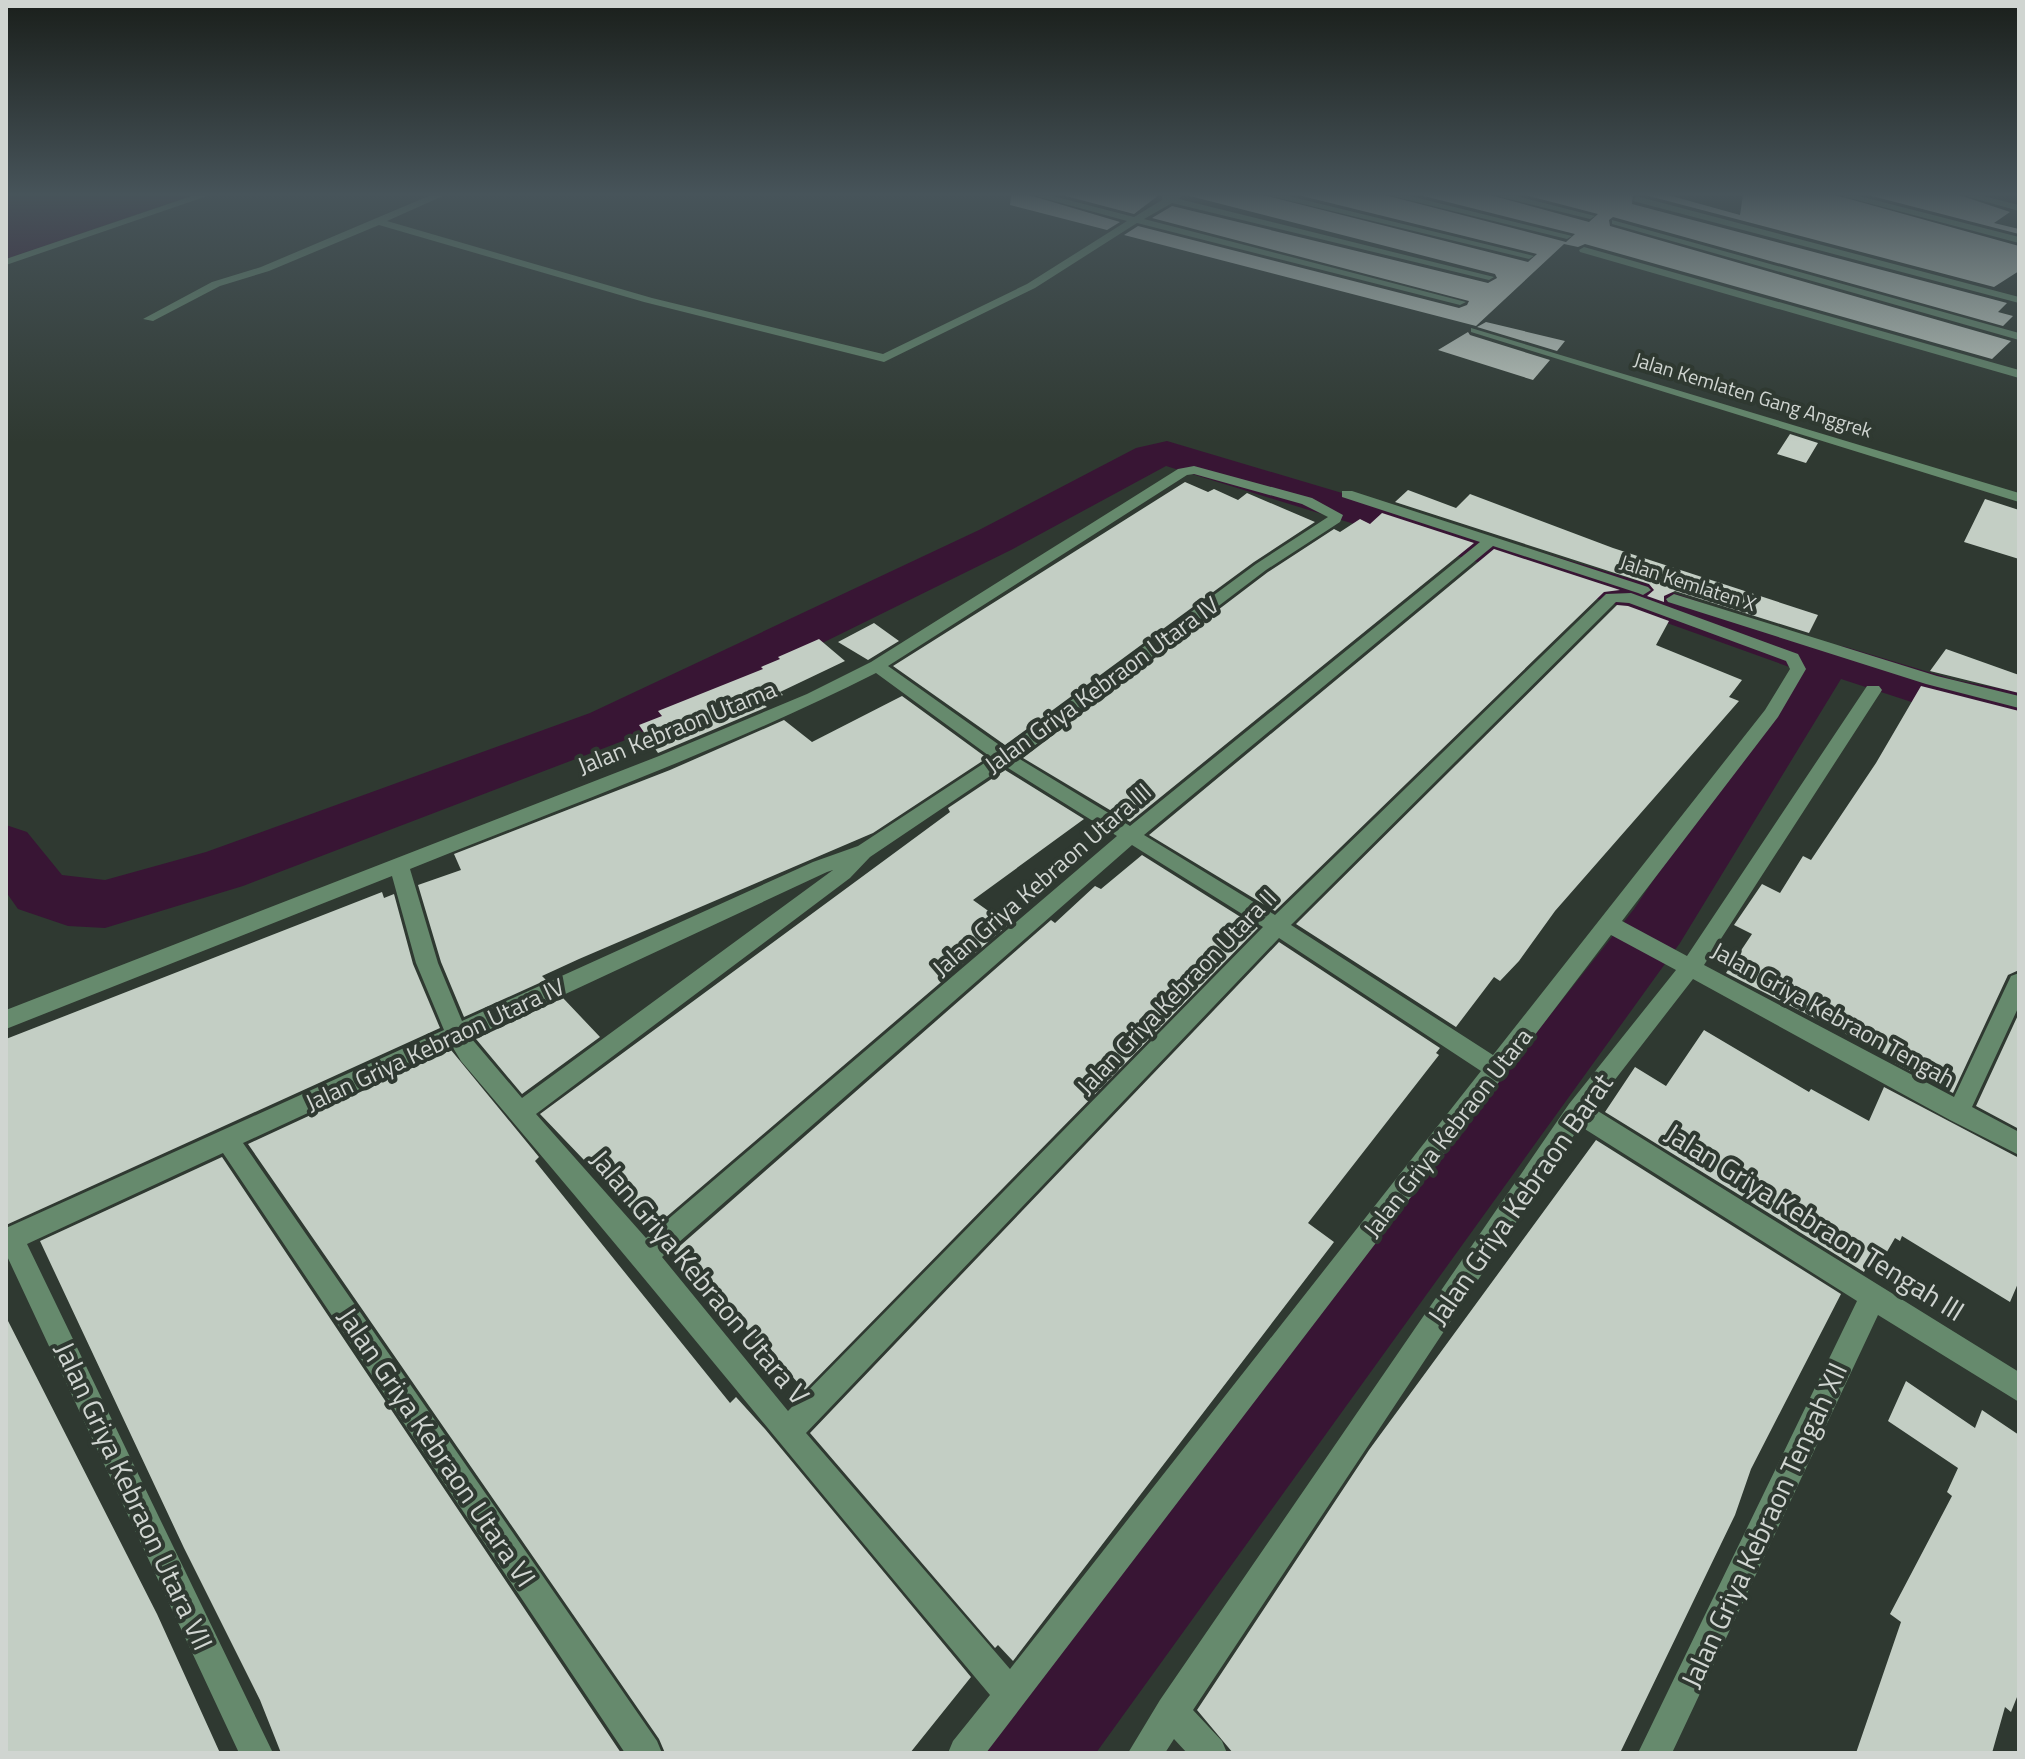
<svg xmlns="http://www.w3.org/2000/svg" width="2025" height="1759" font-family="'Titillium Web',sans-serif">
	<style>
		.water { fill: #381534 }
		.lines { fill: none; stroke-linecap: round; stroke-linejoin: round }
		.river { fill: #381534; fill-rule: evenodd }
		.building { fill: #c3cec4 }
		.minor { fill: #668a6d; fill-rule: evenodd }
		.labels { text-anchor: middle; stroke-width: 8; stroke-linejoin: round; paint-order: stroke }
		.far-street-label { font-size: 20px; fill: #d0d5d1; stroke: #2f3931 }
		.street-label { font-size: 24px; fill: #d0d5d1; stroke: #2f3931 }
		.near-street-label { font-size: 28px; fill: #d0d5d1; stroke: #2f3931 }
	</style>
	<rect width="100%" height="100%" fill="#2f3931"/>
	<path class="water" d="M 6,195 L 193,195 L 6,259 Z"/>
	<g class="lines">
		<path class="river" d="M 1167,441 L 1648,584 L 1807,639 L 1846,647 L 1955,680 L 2019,692 L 2019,726 L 1930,708 L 1841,679 L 1680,943 L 1096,1753 L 981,1753 L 996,1716 L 1634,909 L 1795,669 L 1614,604 L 1166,466 L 1011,550 L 628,739 L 243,886 L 105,928 L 68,926 L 18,909 L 6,892 L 6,825 L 27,832 L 62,875 L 105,880 L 206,852 L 590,713 L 979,530 L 1136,448 Z"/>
	</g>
	<path class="building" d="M 1011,195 L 1029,195 L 1120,222 L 1107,230 L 1010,205 Z
		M 1062,195 L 1159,195 L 1134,214 Z
		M 1186,195 L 1263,195 L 1528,262 L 1537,254 L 1298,195 L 1385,195 L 1566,242 L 1575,234 L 1420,195 L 1490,195 L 1589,222 L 1598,214 L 1525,195 L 1633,195 L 1632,204 L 2007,303 L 1998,312 L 2013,316 L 2003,326 L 1613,217 L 1609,220 L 1610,226 L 2011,341 L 1992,359 L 1585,244 L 1578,247 L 1564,244 L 1476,326 L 1124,235 L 1138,226 L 1459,308 L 1467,305 L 1469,301 L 1152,218 L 1172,206 L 1488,283 L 1497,278 L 1495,274 Z
		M 1645,195 L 1668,195 L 1740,215 L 1743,195 L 1835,195 L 2019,246 L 2019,271 L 1994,287 Z
		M 1868,195 L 1959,195 L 2010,212 L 1994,223 L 2019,229 L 2019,234 Z
		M 1486,322 L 1565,341 L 1557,351 L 1477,327 Z
		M 1468,332 L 1470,335 L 1550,360 L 1533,380 L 1438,350 Z
		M 1790,434 L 1818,443 L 1806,463 L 1777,454 Z
		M 1185,482 L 1208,492 L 1214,489 L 1238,500 L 1247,493 L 1315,522 L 1254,562 L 1005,745 L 893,666 Z
		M 1408,490 L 1456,508 L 1470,494 L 1613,548 L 1818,615 L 1809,633 L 1675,591 L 1664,596 L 1664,602 L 1647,596 L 1654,590 L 1649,584 L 1395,502 Z
		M 1985,499 L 2019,510 L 2019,559 L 1964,542 Z
		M 1382,513 L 1474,543 L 1130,822 L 1023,758 L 1268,572 L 1334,529 L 1340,532 L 1360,519 L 1370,524 Z
		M 1494,549 L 1620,590 L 1604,592 L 1275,911 L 1149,835 Z
		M 1617,605 L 1628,606 L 1669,621 L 1656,645 L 1742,680 L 1729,697 L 1739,701 L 1555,911 L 1519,961 L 1500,981 L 1494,977 L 1456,1027 L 1296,924 Z
		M 874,623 L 899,641 L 868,660 L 838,642 Z
		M 819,639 L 845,661 L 780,692 L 783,695 L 763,704 L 767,707 L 658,753 L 639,725 L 662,716 L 658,711 L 763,669 L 761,667 L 780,659 L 778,657 Z
		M 1946,649 L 2019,675 L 2019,693 L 1930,671 Z
		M 1921,686 L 2019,711 L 2019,970 L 2008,975 L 1953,1093 L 1895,1063 L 1897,1060 L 1726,973 L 1752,934 L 1734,925 L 1762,884 L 1780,893 L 1803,856 L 1811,860 L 1876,763 Z
		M 902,696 L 987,758 L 873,833 L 579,959 L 542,976 L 546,980 L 464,1017 L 441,962 L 418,885 L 461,870 L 454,854 L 670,770 L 784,720 L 812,742 Z
		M 1005,770 L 1084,819 L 973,900 L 1008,925 L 651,1230 L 540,1114 L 950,812 L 948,808 Z
		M 1142,855 L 1258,928 L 805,1390 L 673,1252 L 1051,920 L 1055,923 L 1095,886 L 1101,889 Z
		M 382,892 L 384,898 L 394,894 L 413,964 L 440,1028 L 6,1225 L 6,1039 Z
		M 1279,942 L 1440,1048 L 1436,1053 L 1439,1055 L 1308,1223 L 1334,1242 L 1013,1661 L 998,1645 L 995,1648 L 810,1433 Z
		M 563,998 L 600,1037 L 522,1094 L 476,1039 Z
		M 2019,1013 L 2019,1129 L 1976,1106 Z
		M 1704,1030 L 1809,1092 L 1811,1089 L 1869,1121 L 1884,1087 L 2019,1158 L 2019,1281 L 2010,1302 L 1902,1236 L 1900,1241 L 1895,1238 L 1881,1262 L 1872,1256 L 1864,1272 L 1605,1112 L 1635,1067 L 1666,1086 Z
		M 451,1050 L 539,1157 L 535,1161 L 730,1403 L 736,1397 L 765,1429 L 971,1677 L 910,1753 L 665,1753 L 659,1739 L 248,1144 Z
		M 1596,1140 L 1841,1294 L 1751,1469 L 1735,1515 L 1620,1753 L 1233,1753 L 1197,1710 L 1369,1450 Z
		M 222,1157 L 621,1753 L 281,1753 L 260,1700 L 184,1548 L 40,1241 Z
		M 6,1317 L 157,1614 L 220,1753 L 6,1753 Z
		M 1906,1381 L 1975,1428 L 1982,1410 L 2019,1435 L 2019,1692 L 2011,1712 L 2005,1707 L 1992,1753 L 1856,1753 L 1901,1622 L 1890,1614 L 1952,1496 L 1947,1492 L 1958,1468 L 1888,1421 Z"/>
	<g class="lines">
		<path class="minor" d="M 195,195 L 210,195 L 6,265 L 6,259 Z
			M 431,195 L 445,195 L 387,221 L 652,298 L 883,354 L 1027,284 L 1127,221 L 1032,195 L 1049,195 L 1134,217 L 1162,200 L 1162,196 L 1183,195 L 1179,199 L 1494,277 L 1489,280 L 1172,203 L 1144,219 L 1466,302 L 1460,305 L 1137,223 L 1035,288 L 884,362 L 644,302 L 379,225 L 269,271 L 220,286 L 153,321 L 143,319 L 212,282 L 261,267 Z
			M 1266,195 L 1284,195 L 1534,256 L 1529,259 Z
			M 1388,195 L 1406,195 L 1572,236 L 1567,239 Z
			M 1493,195 L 1512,195 L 1595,216 L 1590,219 Z
			M 1838,195 L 1855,195 L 2019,237 L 2019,243 Z
			M 1962,195 L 1979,195 L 2019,205 L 2019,211 Z
			M 1636,196 L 2019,297 L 2019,303 L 1633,201 Z
			M 1612,220 L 2019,333 L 2019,340 L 1612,224 Z
			M 1584,247 L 2019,370 L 2019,378 L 1580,252 L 1579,250 Z
			M 1471,328 L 2019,493 L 2019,502 L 1471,332 Z
			M 1194,466 L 1312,498 L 1343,515 L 1340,522 L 1266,570 L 1018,758 L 1130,826 L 1480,542 L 1342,497 L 1342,491 L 1352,491 L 1648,587 L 1651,590 L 1643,595 L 1638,593 L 1493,546 L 1144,835 L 1275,915 L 1606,594 L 1631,593 L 1798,654 L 1806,669 L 1778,717 L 1622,921 L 1687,956 L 1867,686 L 1879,686 L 1882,690 L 1704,965 L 1954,1097 L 2011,976 L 2019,973 L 2019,1006 L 1972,1107 L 2019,1132 L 2019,1155 L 1950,1120 L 1693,979 L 1593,1108 L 2019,1372 L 2019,1402 L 1878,1315 L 1672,1753 L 1638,1753 L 1857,1301 L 1580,1126 L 1193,1710 L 1222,1741 L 1227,1753 L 1187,1753 L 1174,1739 L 1165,1753 L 1128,1753 L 1160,1700 L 1569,1104 L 1676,970 L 1611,935 L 1509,1069 L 1506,1077 L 1502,1078 L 986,1753 L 948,1753 L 953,1741 L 990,1695 C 812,1484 640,1270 461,1061 L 452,1046 L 243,1143 L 657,1741 L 662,1753 L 625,1753 L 223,1153 L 27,1244 L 273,1753 L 239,1753 L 6,1254 L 6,1228 L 444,1030 L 416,963 L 392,876 L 6,1029 L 6,1010 L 659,756 L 807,694 L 871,662 L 1178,469 ZM 1194,474 L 1302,504 L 1328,517 L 1256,564 L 1005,749 L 888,666 L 1187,475 ZM 1616,602 L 1629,603 L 1786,661 L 1790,669 L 1765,710 L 1493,1055 L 1291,925 ZM 876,673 L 992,758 L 858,846 L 813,862 L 462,1021 L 438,963 L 410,869 C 566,806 726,749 876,673 ZM 1005,766 L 1117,836 L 646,1238 L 536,1114 L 850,878 L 870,857 ZM 1132,845 L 1263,927 L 788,1411 L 662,1257 ZM 833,870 L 522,1098 L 471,1038 L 827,872 ZM 1279,938 L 1481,1071 L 1010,1669 L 806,1433 Z
			M 1674,594 L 1937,676 L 2019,696 L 2019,708 L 1926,684 L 1668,602 L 1666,599 Z"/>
	</g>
	<linearGradient id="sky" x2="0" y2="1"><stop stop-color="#1a1f1b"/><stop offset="0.44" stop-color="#47545a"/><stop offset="1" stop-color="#47545a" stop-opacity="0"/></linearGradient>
	<rect width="2025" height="442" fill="url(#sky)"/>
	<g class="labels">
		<g class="far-street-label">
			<text transform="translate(1753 395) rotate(17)" y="7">Jalan Kemlaten Gang Anggrek</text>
			<text transform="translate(1688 583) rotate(18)" y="7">Jalan Kemlaten X</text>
		</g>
		<g class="street-label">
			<text transform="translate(1102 685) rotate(-36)" y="8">Jalan Griya Kebraon Utara IV</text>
			<text transform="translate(677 728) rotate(-22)" y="8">Jalan Kebraon Utama</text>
			<text transform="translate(1042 880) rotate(-41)" y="8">Jalan Griya Kebraon Utara III</text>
			<text transform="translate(1177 992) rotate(-46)" y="8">Jalan Griya Kebraon Utara II</text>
			<text transform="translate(1833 1015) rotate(29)" y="8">Jalan Griya Kebraon Tengah</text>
			<text transform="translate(435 1045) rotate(-25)" y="8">Jalan Griya Kebraon Utara IV</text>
			<text transform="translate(1448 1133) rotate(-52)" y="8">Jalan Griya Kebraon Utara</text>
		</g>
		<g class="near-street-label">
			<text transform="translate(1520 1199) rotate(-55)" y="10">Jalan Griya Kebraon Barat</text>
			<text transform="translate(1815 1222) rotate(32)" y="10">Jalan Griya Kebraon Tengah III</text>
			<text transform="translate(700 1277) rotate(50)" y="10">Jalan Griya Kebraon Utara V</text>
			<text transform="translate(437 1447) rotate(56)" y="10">Jalan Griya Kebraon Utara VI</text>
			<text transform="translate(134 1496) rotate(65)" y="10">Jalan Griya Kebraon Utara VII</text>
			<text transform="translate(1764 1525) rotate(-65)" y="10">Jalan Griya Kebraon Tengah XII</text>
		</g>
	</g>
	<rect width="2025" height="1759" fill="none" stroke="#d0d5d1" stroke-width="16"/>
</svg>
